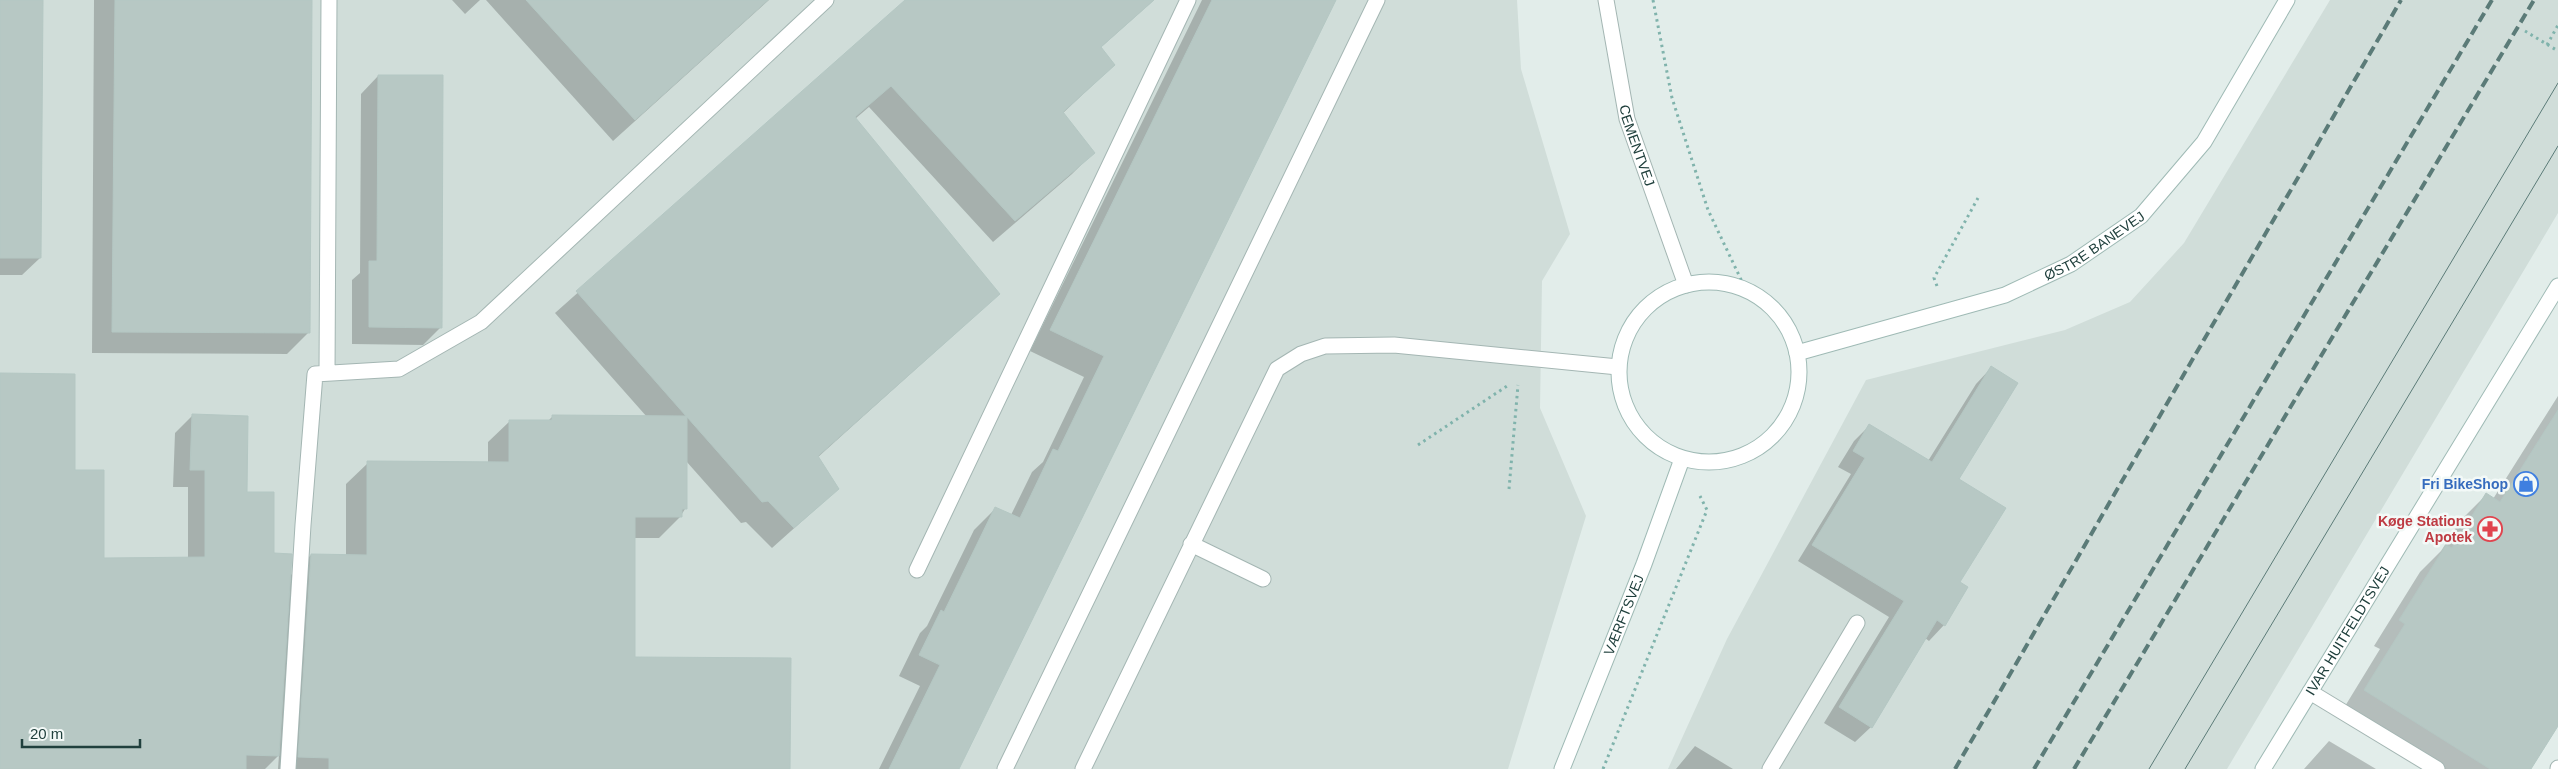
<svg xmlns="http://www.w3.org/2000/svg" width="2558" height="769" font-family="Arial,sans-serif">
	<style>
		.built { fill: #d0ddd9 }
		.shadow { fill: #0003 }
		.building { fill: #b7c8c4; stroke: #b4c7c3 }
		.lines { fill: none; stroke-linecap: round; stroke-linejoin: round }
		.lane-casing { stroke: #a4b6b3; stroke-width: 17 }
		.street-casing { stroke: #a4b6b3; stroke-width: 17 }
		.secondary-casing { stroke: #9fbab5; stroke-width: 17 }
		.path { stroke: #80b3ac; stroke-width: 3; stroke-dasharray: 2.5 4; stroke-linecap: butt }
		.lane { stroke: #fff; stroke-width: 15 }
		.street { stroke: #fff; stroke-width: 15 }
		.secondary { stroke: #fff; stroke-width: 15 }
		.tram { stroke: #5b7b78; stroke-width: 1 }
		.rail { stroke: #5b7b78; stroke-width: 4; stroke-dasharray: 10 5; stroke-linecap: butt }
		.labels { text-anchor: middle; stroke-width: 5; stroke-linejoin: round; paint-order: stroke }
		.street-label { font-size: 14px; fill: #20403d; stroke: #f3f9f7 }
		.shop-label { font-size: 14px; font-weight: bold; fill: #366cbe; stroke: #f3f9f7; text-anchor: end }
		.health-label { font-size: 14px; font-weight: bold; fill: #be3a42; stroke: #f3f9f7; text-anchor: end }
	</style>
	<rect width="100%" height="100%" fill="#e2edea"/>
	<path class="built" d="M 0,0 L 1517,0 L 1521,69 L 1570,234 L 1542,281 L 1540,408 L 1586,516 L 1508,769 L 0,769 Z
		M 2330,0 L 2558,0 L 2558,213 L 2227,769 L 1668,769 L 1727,639 L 1866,380 L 2065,330 L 2130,302 L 2184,243 Z"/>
	<path class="shadow" d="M 0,0 L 42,0 L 40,258 L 22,275 L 0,275 Z
		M 94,0 L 311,0 L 309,332 L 287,354 L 92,353 Z
		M 452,0 L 480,0 L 465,14 Z
		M 486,0 L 769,0 L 613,141 Z
		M 907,0 L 1154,0 L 1100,48 L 1114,65 L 1062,114 L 1093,153 L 1072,174 L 993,242 L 869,107 L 855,119 L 999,294 L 817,458 L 838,489 L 772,548 L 746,522 L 741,523 L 686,461 L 685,509 L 680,517 L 659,538 L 634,538 L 633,658 L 789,769 L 278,769 L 279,755 L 265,769 L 0,769 L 0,375 L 74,471 L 103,559 L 188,559 L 188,487 L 173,487 L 175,433 L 193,415 L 246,493 L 273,555 L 289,577 L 311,555 L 346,556 L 346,484 L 368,463 L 488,463 L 488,442 L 510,421 L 548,421 L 552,417 L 647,417 L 555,313 Z
		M 1202,0 L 1335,0 L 958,769 L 879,769 L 920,686 L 899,676 L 920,633 L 927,626 L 974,530 L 995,509 L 1011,515 L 1032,472 L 1043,462 L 1084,377 L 1030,351 Z
		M 378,76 L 440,328 L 423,345 L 352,344 L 352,280 L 360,273 L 361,94 Z
		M 1991,368 L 1957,479 L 1958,582 L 1944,625 L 1929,641 L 1925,638 L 1871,727 L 1855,742 L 1824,723 L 1889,617 L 1798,561 L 1851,474 L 1838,467 L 1854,441 L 1869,426 L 1928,461 L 1976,384 Z
		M 2558,396 L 2558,724 L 2530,769 L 2423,769 L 2339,716 L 2380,649 L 2374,646 L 2420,572 L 2441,551 L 2461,520 L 2486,495 L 2493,499 Z
		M 2329,741 L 2376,769 L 2304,769 Z
		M 1695,746 L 1733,769 L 1676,769 Z"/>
	<path class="building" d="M 0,0 L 43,0 L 41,258 L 0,258 Z
		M 115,0 L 312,0 L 310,333 L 112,332 Z
		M 526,0 L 768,0 L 635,120 Z
		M 905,0 L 1154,0 L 1101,47 L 1115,65 L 1063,112 L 1095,153 L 1015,221 L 891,86 L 855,117 L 1000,294 L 818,456 L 839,489 L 794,528 L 768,501 L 762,502 L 687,417 L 687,509 L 682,509 L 682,517 L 635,517 L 635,657 L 791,658 L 790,769 L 329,769 L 329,758 L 298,757 L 311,554 L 367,555 L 367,461 L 509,462 L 509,420 L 552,420 L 552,415 L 686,416 L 576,291 Z
		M 1212,0 L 1336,0 L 959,769 L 889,769 L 940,665 L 919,655 L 941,610 L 944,612 L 995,507 L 1020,518 L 1053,449 L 1058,451 L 1104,356 L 1050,330 Z
		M 378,75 L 443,75 L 442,328 L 369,327 L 369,261 L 377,261 Z
		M 1991,366 L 2018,383 L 1959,479 L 2006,508 L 1960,582 L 1968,587 L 1945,626 L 1937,620 L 1872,728 L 1839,707 L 1904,601 L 1812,545 L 1865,458 L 1853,451 L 1869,424 L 1932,462 Z
		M 0,373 L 75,374 L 75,470 L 104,470 L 104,558 L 205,557 L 205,470 L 190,470 L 192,414 L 248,416 L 247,492 L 274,492 L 274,553 L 292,554 L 279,756 L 246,755 L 246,769 L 0,769 Z
		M 2558,410 L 2558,726 L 2531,769 L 2490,769 L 2364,690 L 2405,624 L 2399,620 L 2446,545 L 2452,548 L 2486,493 L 2500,502 Z"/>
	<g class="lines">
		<defs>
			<path id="lane" d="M 327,373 L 329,0
				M 1191,544 L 1263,579
				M 917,570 L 1188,0
				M 288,769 L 303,525 L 315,374 L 399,369 L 481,322 L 826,0
				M 1005,769 L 1377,0
				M 1083,769 L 1277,369 L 1301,354 L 1325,346 L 1394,345 L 1618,367
				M 1770,769 L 1857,623"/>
			<g id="street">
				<path id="s1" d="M 1606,0 L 1627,119 L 1686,285"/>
				<path d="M 2310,692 L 2437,769"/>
				<path d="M 2558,769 L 2558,768"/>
			</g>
			<g id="secondary">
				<circle cx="1709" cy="372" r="90"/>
				<path id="s2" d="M 1797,353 L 2005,295 L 2071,264 L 2141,216 L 2204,142 L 2287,0"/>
				<path id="s3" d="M 1562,769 L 1644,564 L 1682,459"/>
				<path id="s4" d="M 2263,769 L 2558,286"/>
			</g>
		</defs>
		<use href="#lane" class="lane-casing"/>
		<use href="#street" class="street-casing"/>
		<use href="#secondary" class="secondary-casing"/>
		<path class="path" d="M 1653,0 L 1672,98 L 1708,210 L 1746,290
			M 2525,31 L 2558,51
			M 2547,45 L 2558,25
			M 1937,286 L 1934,278 L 1978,198
			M 1418,445 L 1507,386
			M 1509,489 L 1518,385
			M 1603,769 L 1707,510 L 1700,496"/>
		<use href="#lane" class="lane"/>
		<use href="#street" class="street"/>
		<use href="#secondary" class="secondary"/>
		<path class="tram" d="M 2149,769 L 2558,83
			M 2185,769 L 2558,146"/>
		<path class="rail" d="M 1955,769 L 2401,0
			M 2034,769 L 2492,0
			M 2074,769 L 2534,0"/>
	</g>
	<defs>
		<symbol id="shop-ring" viewBox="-11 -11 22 22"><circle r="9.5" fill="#f3f9f7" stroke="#3f7fe0" stroke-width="1.5"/><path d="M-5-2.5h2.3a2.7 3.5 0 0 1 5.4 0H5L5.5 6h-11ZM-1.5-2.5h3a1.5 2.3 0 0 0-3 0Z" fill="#3f7fe0"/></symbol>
		<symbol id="pharmacy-ring" viewBox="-11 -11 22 22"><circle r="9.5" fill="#f3f9f7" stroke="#e0444e" stroke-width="1.5"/><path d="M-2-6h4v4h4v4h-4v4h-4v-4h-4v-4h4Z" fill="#e0444e"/></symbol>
	</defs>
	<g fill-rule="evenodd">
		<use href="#shop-ring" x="2512" y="470" width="28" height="28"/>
		<use href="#pharmacy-ring" x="2476" y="515" width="28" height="28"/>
	</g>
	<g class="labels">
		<g class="street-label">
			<text dy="5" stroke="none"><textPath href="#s1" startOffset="149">CEMENTVEJ</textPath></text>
			<text dy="5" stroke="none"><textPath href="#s2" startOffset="318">ØSTRE BANEVEJ</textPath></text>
			<text dy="5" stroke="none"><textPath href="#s3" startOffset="166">VÆRFTSVEJ</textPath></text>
			<text dy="5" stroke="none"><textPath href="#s4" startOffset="162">IVAR HUITFELDTSVEJ</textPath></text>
		</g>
		<g class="shop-label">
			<text x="2508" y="489">Fri BikeShop</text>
		</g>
		<g class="health-label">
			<text x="2472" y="526">Køge Stations<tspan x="2472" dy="16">Apotek</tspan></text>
		</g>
	</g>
	<path d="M22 739v8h118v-8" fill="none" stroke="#20403d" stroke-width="2.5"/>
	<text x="30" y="739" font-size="15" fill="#20403d" stroke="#f3f9f7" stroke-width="4" paint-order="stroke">20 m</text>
</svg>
